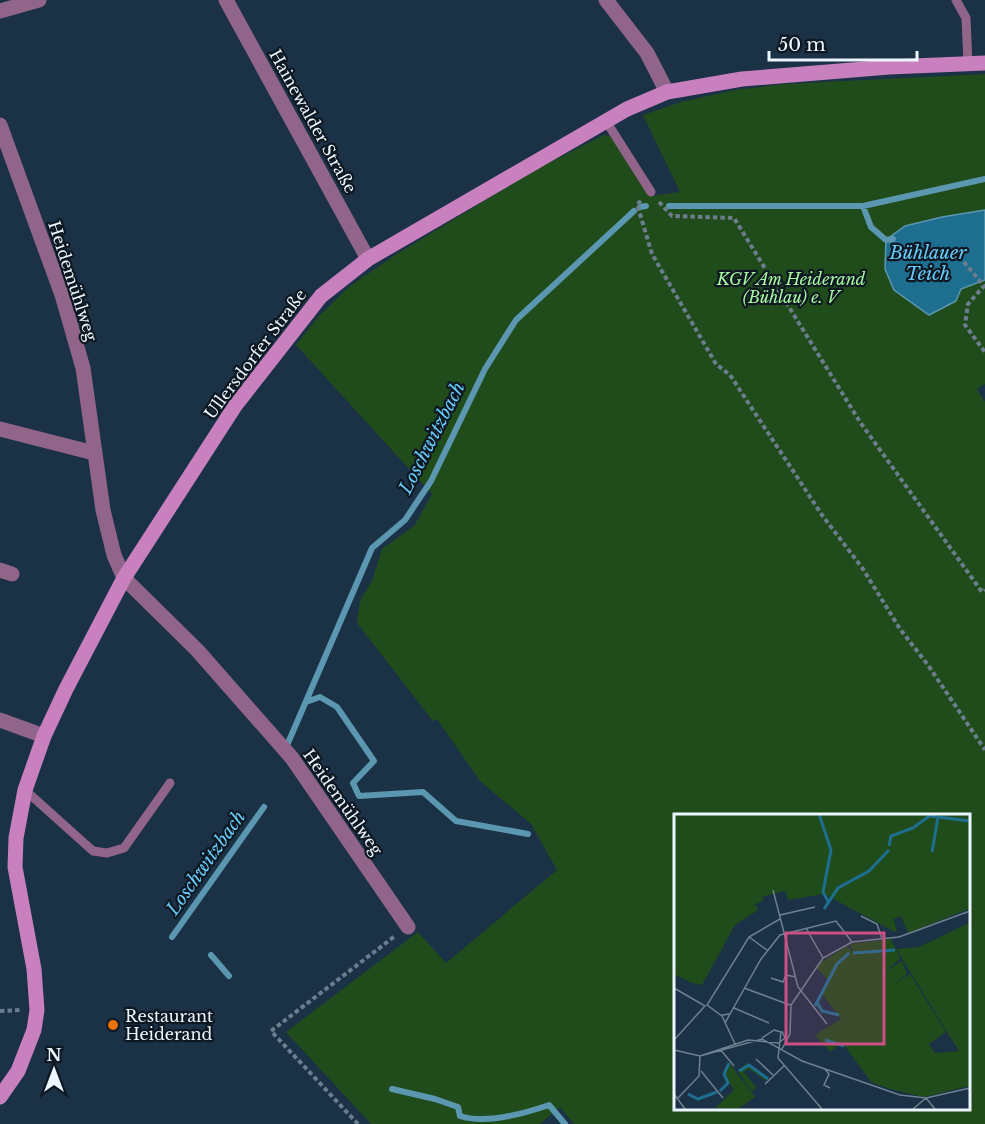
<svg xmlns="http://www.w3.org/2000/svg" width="985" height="1124" font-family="'Libre Baskerville',serif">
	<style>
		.green { fill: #204c1c; fill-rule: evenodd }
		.water { fill: #1d6e8f; stroke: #5b97b0; stroke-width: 1.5 }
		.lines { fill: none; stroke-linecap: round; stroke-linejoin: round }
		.stream { stroke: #5b97b0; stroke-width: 6 }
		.path { stroke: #6c7d8d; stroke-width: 4; stroke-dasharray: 4.5 3; stroke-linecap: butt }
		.lane { stroke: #91648a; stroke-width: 9 }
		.street { stroke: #91648a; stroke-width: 15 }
		.secondary { stroke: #c881be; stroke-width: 15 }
		.food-dot { fill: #e8710a; stroke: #0e1822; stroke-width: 2 }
		.labels { text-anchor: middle; stroke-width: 4.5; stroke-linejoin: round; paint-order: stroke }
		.street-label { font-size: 16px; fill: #edf6fe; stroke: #0e1822 }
		.park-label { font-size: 16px; font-style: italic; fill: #a9f99f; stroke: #0e1822 }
		.poi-label { font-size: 16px; fill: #edf6fe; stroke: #0e1822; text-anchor: start }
		.water-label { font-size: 18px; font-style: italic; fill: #67ccfa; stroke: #0e1822 }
		.inset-river { fill: none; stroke: #1d6e8f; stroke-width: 3 }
		.inset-road { fill: none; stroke: #6f8090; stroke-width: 1.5 }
		.view { fill: #cd5084; fill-opacity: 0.15; stroke: #cd5084; stroke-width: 3 }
		.inset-edge { fill: none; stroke: #edf6fe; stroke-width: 3 }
	</style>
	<rect width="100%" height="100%" fill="#1b3146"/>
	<path class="green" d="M 985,74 L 985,210 L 942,217 L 905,226 L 886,240 L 885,269 L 894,290 L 961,289 L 985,280 L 985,384 L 977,389 L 985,402 L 985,1124 L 574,1124 L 560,1107 L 540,1124 L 371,1124 L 286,1032 L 418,932 L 446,963 L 557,870 L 531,824 L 480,781 L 437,719 L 433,721 L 357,623 L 360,601 L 372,581 L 382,549 L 414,526 L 432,494 L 296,345 L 319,316 L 350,286 L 397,254 L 535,170 L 604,135 L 613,137 L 650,196 L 680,192 L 643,115 L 681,102 L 735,90 L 784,84 ZM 676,815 L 968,815 L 968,1108 L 676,1108 Z"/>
	<path class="water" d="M 985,210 L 985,280 L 961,289 L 956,301 L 929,315 L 894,290 L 885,269 L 886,240 L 905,226 L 942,217 Z"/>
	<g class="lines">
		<path class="stream" d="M 669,206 L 863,206 L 985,179
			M 863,206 L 871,227 L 886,240 L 893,239
			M 640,207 L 646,206
			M 306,702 L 320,697 L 337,707 L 374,761 L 353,783 L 359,796 L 423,792 L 456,821 L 528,834
			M 288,743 L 372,548 L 405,520 L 431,481 L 485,369 L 516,320 L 634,211
			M 172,937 L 264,807
			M 211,955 L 229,976
			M 392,1089 L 435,1099 L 458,1107 L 460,1116 C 485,1124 523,1114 549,1105 L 565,1124"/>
		<path class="path" d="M 641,201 L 637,204 L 652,254 L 716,364 L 730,375 L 822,515 L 863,569 L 900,629 L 928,665 L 985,750
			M 659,202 L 672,216 L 734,218 L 860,422 L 982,592 L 985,590
			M 964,262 L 984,286 L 968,304 L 965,325 L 985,352
			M 0,1011 L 21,1010
			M 358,1124 L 271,1031 L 395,936"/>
		<path class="lane" d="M 956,0 L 966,18 L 968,64
			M 606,121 L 651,192
			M 25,790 L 93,851 L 107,853 L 124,848 L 170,783"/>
		<path class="street" d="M 226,0 L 368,259
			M 606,0 L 647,53 L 667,92
			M 0,11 L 39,0
			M 0,125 L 62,295 L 83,368 L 103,510 L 114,555 L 124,578 L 198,651 L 292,758 L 408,927
			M 0,429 L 94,453
			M 0,570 L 12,574
			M 0,720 L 44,736"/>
		<path class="secondary" d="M 0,1097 L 18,1071 L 34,1030 L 37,1010 L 34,969 L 15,867 L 16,838 L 25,790 L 44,736 L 66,689 L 124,578 L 235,406 L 321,296 L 368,259 L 627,109 L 667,92 L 742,79 L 889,67 L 985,63"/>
	</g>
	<circle class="food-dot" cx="113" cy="1025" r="6"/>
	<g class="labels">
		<g class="street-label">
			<text transform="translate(313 121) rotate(61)" y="6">Hainewalder Straße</text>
			<text transform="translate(73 281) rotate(72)" y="6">Heidemühlweg</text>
			<text transform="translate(255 354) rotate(-53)" y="6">Ullersdorfer Straße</text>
			<text transform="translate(343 802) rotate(55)" y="6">Heidemühlweg</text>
		</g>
		<g class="park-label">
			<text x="791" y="285">KGV Am Heiderand<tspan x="791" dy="18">(Bühlau) e. V</tspan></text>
		</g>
		<g class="poi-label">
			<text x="125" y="1022">Restaurant<tspan x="125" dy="18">Heiderand</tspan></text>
		</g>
		<g class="water-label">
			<text x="928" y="259">Bühlauer<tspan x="928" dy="21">Teich</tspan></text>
			<text transform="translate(432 438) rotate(-63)" y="6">Loschwitzbach</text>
			<text transform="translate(206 863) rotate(-55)" y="6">Loschwitzbach</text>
		</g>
	</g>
	<g transform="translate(674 814)">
		<rect width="296" height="296" fill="#1b3146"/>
		<path d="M 0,0 L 295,0 L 295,95 L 234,119 L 227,102 L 220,105 L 223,119 L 150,80 L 114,86 L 111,77 L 99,80 L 88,83 L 89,87 L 81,90 L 84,96 L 61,111 L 28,171 L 15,168 L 0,160 ZM 295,109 L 295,272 L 250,283 L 216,275 L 197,268 L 168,228 L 156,238 L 141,221 L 167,205 L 148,180 L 155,167 L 142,153 L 144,150 L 173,132 L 179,138 L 176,130 L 217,125 L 226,145 L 210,158 L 228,147 L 233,160 L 220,170 L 236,160 L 272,218 L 255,230 L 261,239 L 285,237 L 222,135 L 245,133 ZM 53,246 L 81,283 L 64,295 L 41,294 L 60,276 L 49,259 L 55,253 ZM 73,249 L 94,264 L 92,267 L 75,255 L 70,258 L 82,273 L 78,278 L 64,257 Z" fill="#204c1c"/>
		<path class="inset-river" d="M 145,0 L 157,36 L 149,78 L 155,89M 256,2 L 296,7M 215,32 L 217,22 L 239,14 L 258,0M 258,38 L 264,3M 150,95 L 164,74 L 195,57 L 215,36M 179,139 L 221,136M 143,188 L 148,197 L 165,201M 141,192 L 163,150 L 175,139M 151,226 L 170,232M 65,257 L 75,251 L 94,265M 46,277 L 54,269 L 50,260 L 55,249M 14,280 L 24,285 L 43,278"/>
		<path class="inset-road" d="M 99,76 L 124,173 L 153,210M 106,101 L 141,93M 187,102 L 203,110 L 208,125M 132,114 L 149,144M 75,123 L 93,136M 97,164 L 109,168 L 112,161 L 122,163M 0,174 L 31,192 L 0,226M 70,174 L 116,191M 60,194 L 95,209M 56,200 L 87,145 L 106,121 L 162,107 L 178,128M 48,201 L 56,200 L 51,209M 107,218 L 104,244 L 148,295M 88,224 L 100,216 L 107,218M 61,230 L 48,202 L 33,191 L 75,123 L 106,105M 46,235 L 60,252M 108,235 L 116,220 L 117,191 L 149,144 L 178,128 L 225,123 L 296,97M 0,236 L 26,242 L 88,225 L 128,247 L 226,281 L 252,284 L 296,274M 0,236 L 26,242 L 74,226 L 104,229 L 111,224 L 108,217M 82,245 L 99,261M 151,255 L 155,260 L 150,271 L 156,274M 27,257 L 49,284M 91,270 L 111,251M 0,280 L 11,295M 3,285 L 25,262 L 26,242M 239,295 L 252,284 L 261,295"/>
		<path class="view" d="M 112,119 L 210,119 L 210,230 L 112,230 Z"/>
		<rect width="296" height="296" class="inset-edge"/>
	</g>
	<g transform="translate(54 1070)" stroke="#0e1822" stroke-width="4.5" paint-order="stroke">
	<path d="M0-4.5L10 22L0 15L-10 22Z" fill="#edf6fe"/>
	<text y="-9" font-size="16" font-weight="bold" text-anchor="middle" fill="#edf6fe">N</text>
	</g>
	<path d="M769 51v9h148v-9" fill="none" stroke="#edf6fe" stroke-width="3"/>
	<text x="778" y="51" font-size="18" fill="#edf6fe" stroke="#0e1822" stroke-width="4.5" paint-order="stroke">50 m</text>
</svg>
